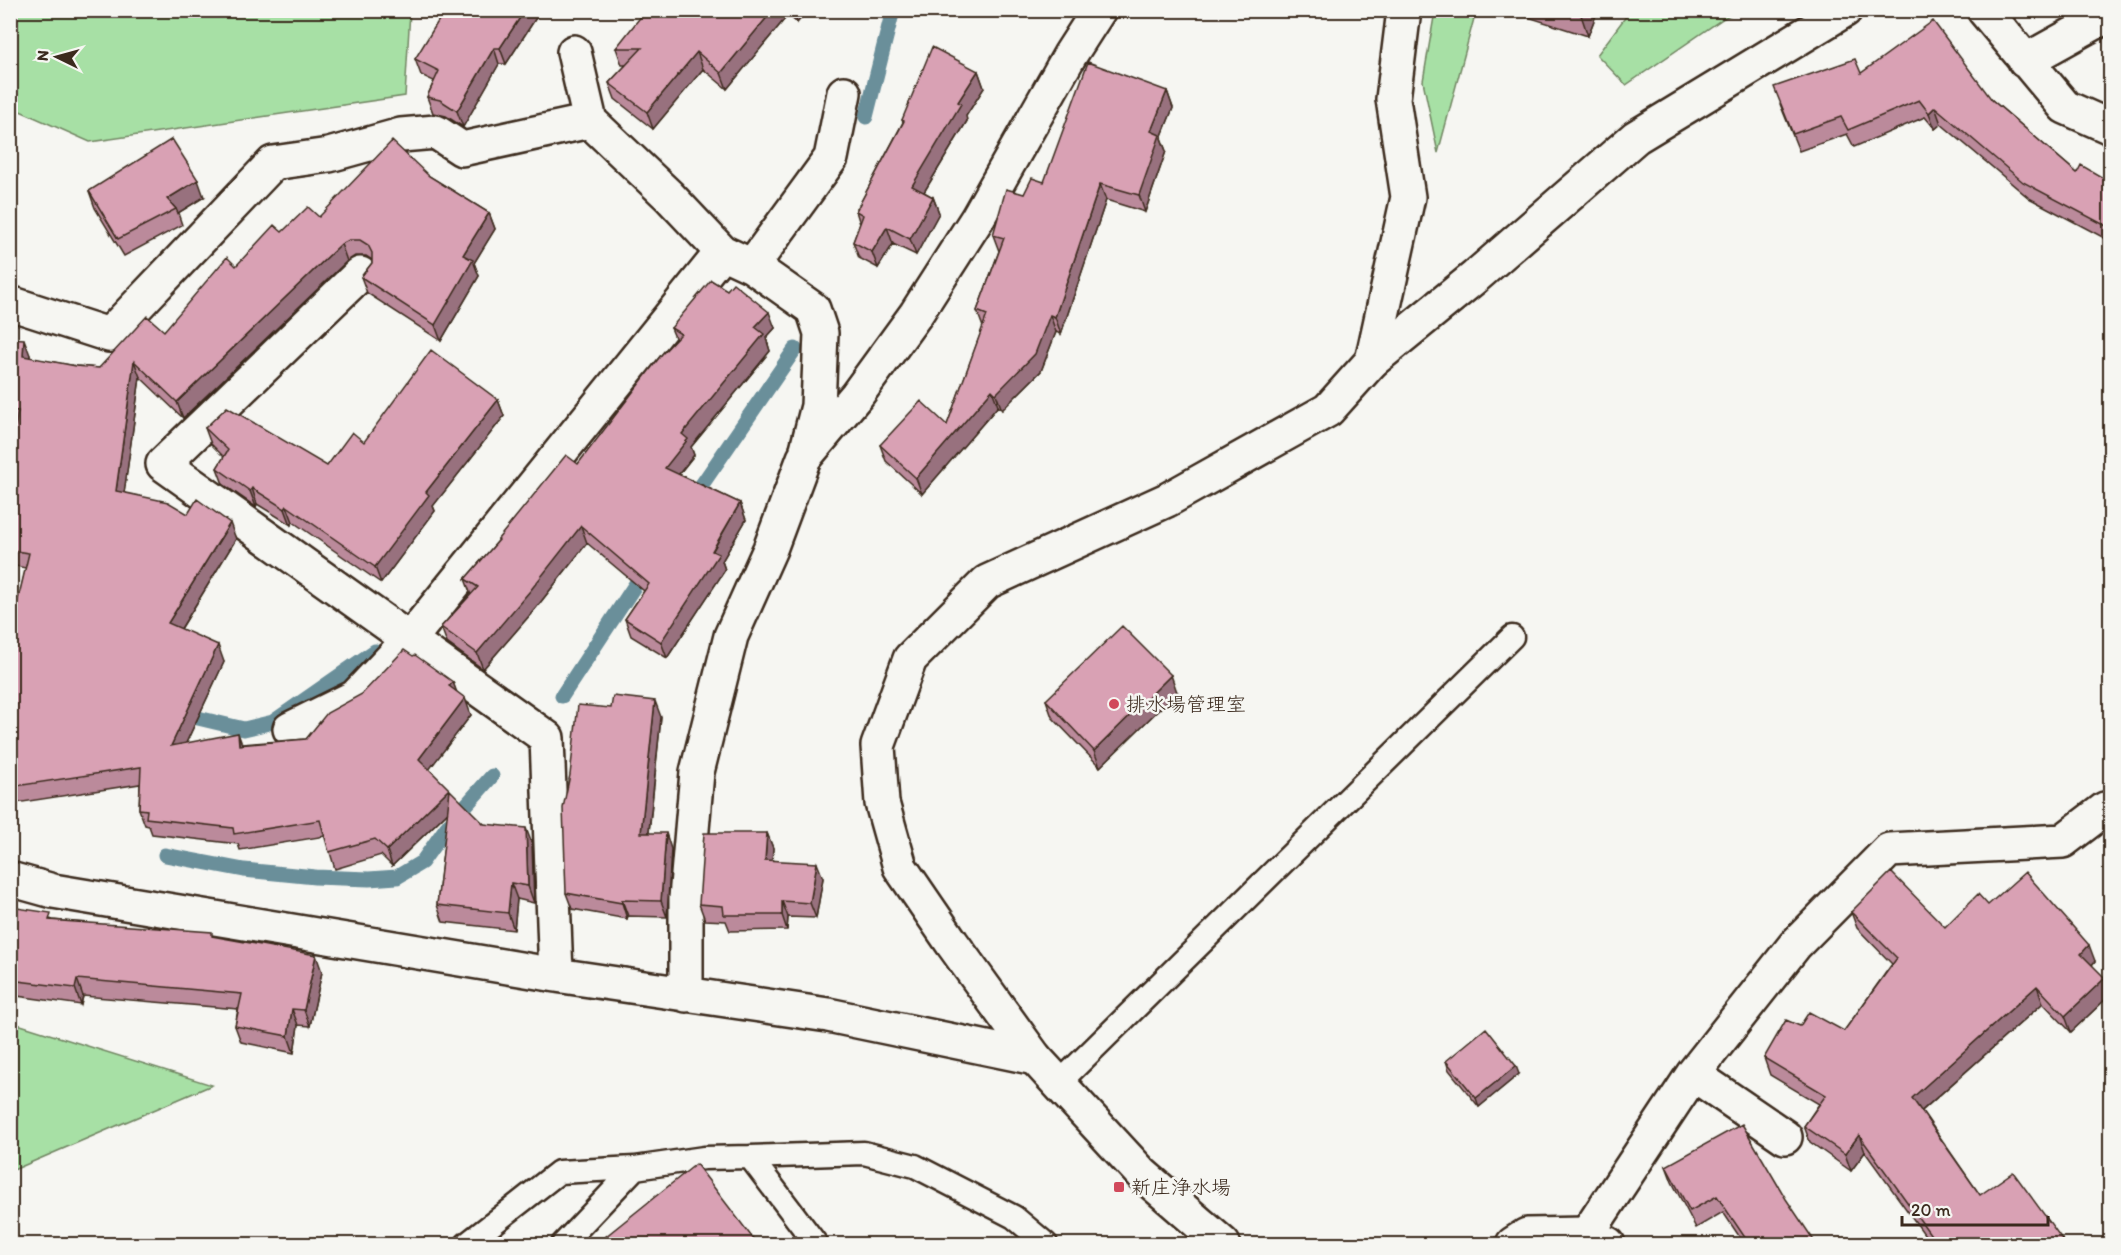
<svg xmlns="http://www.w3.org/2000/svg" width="2121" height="1255" font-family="Itim,'Klee One',sans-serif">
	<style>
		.green { fill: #a7e0a5; stroke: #718562; stroke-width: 1.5 }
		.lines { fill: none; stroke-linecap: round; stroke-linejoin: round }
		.stream { stroke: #6b8f9a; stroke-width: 15 }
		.lane-casing { stroke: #3b2a1e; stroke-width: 27 }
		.street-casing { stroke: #3b2a1e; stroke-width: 38 }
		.secondary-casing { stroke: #3b2a1e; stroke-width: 38 }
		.lane { stroke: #f6f6f2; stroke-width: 22 }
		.street { stroke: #f6f6f2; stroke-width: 33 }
		.secondary { stroke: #f6f6f2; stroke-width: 33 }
		.wall { fill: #bb8a9b; stroke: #3b2a1e; stroke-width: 1.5 }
		.shaded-wall { fill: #98717e; stroke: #3b2a1e; stroke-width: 1.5 }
		.building { fill: #d9a1b4; stroke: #3b2a1e; stroke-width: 1.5 }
		.poi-dot { fill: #d1495b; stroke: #f6f6f2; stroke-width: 2 }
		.labels { text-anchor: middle; stroke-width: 5; stroke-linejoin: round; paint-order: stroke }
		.poi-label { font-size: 20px; fill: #3b2a1e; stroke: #f6f6f2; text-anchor: start }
	</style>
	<rect width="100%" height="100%" fill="#f6f6f2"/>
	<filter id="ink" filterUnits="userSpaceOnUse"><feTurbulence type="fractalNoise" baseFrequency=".0167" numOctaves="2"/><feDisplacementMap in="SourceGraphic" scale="12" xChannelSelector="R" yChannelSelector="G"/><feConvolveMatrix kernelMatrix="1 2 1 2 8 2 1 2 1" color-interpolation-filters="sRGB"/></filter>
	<g filter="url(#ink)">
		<path class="green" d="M 11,10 L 410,11 L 405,96 L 90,142 L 11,107 Z
			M 1435,11 L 1476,11 L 1438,153 L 1423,81 Z
			M 1630,11 L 1630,10 L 1738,11 L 1724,18 L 1626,85 L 1597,55 Z
			M 11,1022 L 212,1085 L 11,1171 Z"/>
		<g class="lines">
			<path class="stream" d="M 866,117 L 893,10
				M 690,502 L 795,349
				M 562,696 L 647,567
				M 177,713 L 244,729 L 273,722 L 375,651
				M 165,855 L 244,870 L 315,877 L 369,879 L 397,877 L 422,862 L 446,828 L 492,776"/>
			<defs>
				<path id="lane" d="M 1058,1084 L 1512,637
					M 635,1168 L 704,1158 L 750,1157
					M 467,1244 L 559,1172 L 635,1168 L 563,1244
					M 816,1244 L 750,1157 L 864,1153 L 915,1166 L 1014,1217 L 1046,1244"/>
				<path id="street" d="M 1984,10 L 2065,107 L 2110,127
					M 2025,61 L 2110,14
					M 590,121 L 669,196 L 722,252 L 752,266 L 831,158 L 844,93
					M 752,266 L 813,309 L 821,333 L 818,406 L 807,449
					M 360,274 L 163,464 L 547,738 L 556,975
					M 10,303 L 109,335 L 273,163 L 329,155 L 401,135 L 436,132 L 462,149 L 590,121 L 574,52
					M 1372,361 L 1408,197 L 1393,99 L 1404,10
					M 290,729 L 355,697 L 409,640 L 722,252
					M 10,879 L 53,891 L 556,975 L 828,1015 L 1035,1058
					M 686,995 L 686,898 L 697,772 L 731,636 L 770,549 L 804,458 L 857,395 L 916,314 L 977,219 L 1070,55 L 1099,10
					M 1693,1074 L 1785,1137
					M 1587,1234 L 1693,1074 L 1795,945 L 1889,850 L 2063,841 L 2105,809 L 2110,809"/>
				<path id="secondary" d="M 1223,1244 L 1142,1174 L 1035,1058 L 952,943 L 900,867 L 882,803 L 878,746 L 910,659 L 987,582 L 1167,500 L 1328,410 L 1372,361 L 1475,277 L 1636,137 L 1845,10
					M 1513,1244 L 1527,1235 L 1587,1234 L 1608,1244"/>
			</defs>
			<use href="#lane" class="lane-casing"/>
			<use href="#street" class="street-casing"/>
			<use href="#secondary" class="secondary-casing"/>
			<use href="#lane" class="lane"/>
			<use href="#street" class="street"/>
			<use href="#secondary" class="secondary"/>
		</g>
		<path class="wall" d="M 541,10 L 506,64 L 499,64 L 463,127 L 446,116 L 433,113 L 427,97 L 434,81 L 421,75 L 415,59 Z
			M 715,10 L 808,10 L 797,23 L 788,15 L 727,89 L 703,69 L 653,129 L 615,99 L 609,83 L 626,65 L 622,65 L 616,48 L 713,13 Z
			M 1506,10 L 1598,10 L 1588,36 Z
			M 978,71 L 984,88 L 966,116 L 967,121 L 924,192 L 933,197 L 939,213 L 916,255 L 893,244 L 878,268 L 859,258 L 853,242 L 860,224 L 856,211 L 903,122 L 902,120 Z
			M 1861,73 L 1992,100 L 2077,173 L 2110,182 L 2110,241 L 2029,198 L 1941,124 L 1935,129 L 1925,117 L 1854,147 L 1847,134 L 1799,151 L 1780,104 Z
			M 1167,91 L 1173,108 L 1161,138 L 1166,151 L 1145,212 L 1106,200 L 1061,334 L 1056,332 L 1041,371 L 1002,410 L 998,406 L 922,494 L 886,461 L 880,445 L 947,425 L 983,327 L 977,311 L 999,251 L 993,235 L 1024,194 L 1044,182 Z
			M 429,176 L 489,213 L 495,229 L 474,263 L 479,276 L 441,341 L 367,293 L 361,277 L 372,263 L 372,260 L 366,256 L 355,256 L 347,261 L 183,418 L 140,377 L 124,493 L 188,514 L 236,539 L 181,629 L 224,662 L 186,743 L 242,744 L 306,739 L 453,682 L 456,692 L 471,715 L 429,769 L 450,792 L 484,824 L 532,844 L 534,903 L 517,899 L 514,930 L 443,922 L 437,905 L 448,812 L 392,866 L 381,855 L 335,869 L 325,836 L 240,850 L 238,844 L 152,834 L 149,826 L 145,825 L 139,809 L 140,784 L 10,804 L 10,633 L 26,568 L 10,565 L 10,462 L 16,426 L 10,425 L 10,338 L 30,355 L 30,358 L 76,366 L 99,368 L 164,331 L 236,266 L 282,232 L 319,217 Z
			M 89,191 L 204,197 L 178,213 L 182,225 L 124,256 L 95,208 Z
			M 671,328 L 775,328 L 766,338 L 770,351 L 691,447 L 694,455 L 679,474 L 740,503 L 746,520 L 722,561 L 725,570 L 667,658 L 631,636 L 625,619 L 644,591 L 587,543 L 536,608 L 483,669 L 447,643 L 441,627 L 471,595 L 465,579 L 498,541 L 498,539 L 578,464 L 676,340 Z
			M 498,400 L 504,416 L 433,506 L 435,511 L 381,583 L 293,522 L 291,525 L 257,504 L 256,507 L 223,484 L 217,468 L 224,457 L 211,444 L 205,428 L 327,466 L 364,442 Z
			M 1177,692 L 1100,767 L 1052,717 L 1046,700 Z
			M 661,717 L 649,833 L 671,849 L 667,917 L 628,916 L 627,919 L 572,909 L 566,893 Z
			M 767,833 L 773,848 L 772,860 L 823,878 L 816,918 L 788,917 L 787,930 L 730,931 L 726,921 L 705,920 L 699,904 Z
			M 1988,905 L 2095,961 L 2092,965 L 2110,993 L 2110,995 L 2071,1032 L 2043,1003 L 1922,1111 L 1980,1195 L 2062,1239 L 2064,1245 L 1932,1245 L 1865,1152 L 1851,1171 L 1810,1142 L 1804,1126 L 1819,1104 L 1770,1075 L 1764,1058 L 1800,1026 L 1844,1031 L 1892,964 L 1857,928 L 1851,912 L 1945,927 Z
			M 10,907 L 53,920 L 214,936 L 322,972 L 310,1026 L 298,1025 L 294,1053 L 241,1042 L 235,1026 L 238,1009 L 83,996 L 81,1005 L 10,995 Z
			M 1446,1061 L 1519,1074 L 1479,1107 L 1449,1070 Z
			M 1666,1166 L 1817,1245 L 1745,1245 L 1723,1212 L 1696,1228 L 1672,1182 Z"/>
		<path class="shaded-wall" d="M 525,10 L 541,10 L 506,64 L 500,48 Z
			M 773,10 L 787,10 L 788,15 L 727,89 L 721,73 Z
			M 793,10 L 808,10 L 797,23 Z
			M 1582,10 L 1598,10 L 1588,36 L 1581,15 Z
			M 494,48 L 499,64 L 463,127 L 457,111 Z
			M 697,52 L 703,69 L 653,129 L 647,112 Z
			M 978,71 L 984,88 L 966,116 L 967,121 L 918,202 L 912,186 L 958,102 Z
			M 1167,91 L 1173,108 L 1161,138 L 1166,151 L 1145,212 L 1139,195 L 1151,131 Z
			M 1935,107 L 1941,124 L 1935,129 L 1929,113 Z
			M 198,180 L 204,197 L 178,213 L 176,209 L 167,199 Z
			M 1100,184 L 1106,200 L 1061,334 L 1055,317 Z
			M 933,197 L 939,213 L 916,255 L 910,239 Z
			M 489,213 L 495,229 L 474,263 L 479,276 L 441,341 L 435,325 L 463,255 Z
			M 887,227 L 893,244 L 878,268 L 872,252 Z
			M 341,244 L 347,261 L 183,418 L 177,402 Z
			M 769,312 L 775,328 L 766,338 L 770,351 L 691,447 L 694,455 L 671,484 L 665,468 L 682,434 L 755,327 Z
			M 1050,315 L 1056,332 L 1041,371 L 1002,410 L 996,394 Z
			M 24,339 L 30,355 L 29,373 L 23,356 Z
			M 134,361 L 140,377 L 122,508 L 116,491 Z
			M 992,390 L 998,406 L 922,494 L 916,478 Z
			M 498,400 L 504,416 L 433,506 L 435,511 L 381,583 L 375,567 L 426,492 Z
			M 252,488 L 257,504 L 256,507 L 250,491 Z
			M 740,503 L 746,520 L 722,561 L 725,570 L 667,658 L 661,642 Z
			M 287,506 L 293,522 L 291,525 L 285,509 Z
			M 230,523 L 236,539 L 174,640 L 168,623 Z
			M 581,526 L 587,543 L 536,608 L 483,669 L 477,653 Z
			M 218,645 L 224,662 L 177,762 L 171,746 Z
			M 1171,675 L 1177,692 L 1100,767 L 1094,751 Z
			M 453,682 L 459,698 L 449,686 Z
			M 465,698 L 471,715 L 425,775 L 419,759 Z
			M 655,701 L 661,717 L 647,849 L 641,833 Z
			M 238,733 L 244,750 L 239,745 Z
			M 449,789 L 455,805 L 392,866 L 387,850 Z
			M 526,828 L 532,844 L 534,903 L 528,886 Z
			M 666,833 L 671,849 L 667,917 L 661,901 Z
			M 767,833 L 773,848 L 771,875 L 765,860 Z
			M 817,863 L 823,878 L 816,918 L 810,903 Z
			M 511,883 L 517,899 L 514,930 L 508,913 Z
			M 622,900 L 628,916 L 627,919 L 622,903 Z
			M 782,901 L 788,917 L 787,930 L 782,915 Z
			M 2089,945 L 2095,961 L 2087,971 L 2081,954 Z
			M 316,955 L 322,972 L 310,1026 L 304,1010 Z
			M 2105,978 L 2110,995 L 2071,1032 L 2065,1016 Z
			M 77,979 L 83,996 L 81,1005 L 75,988 Z
			M 2037,986 L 2043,1003 L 1918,1114 L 1912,1098 Z
			M 292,1009 L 298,1025 L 294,1053 L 288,1036 Z
			M 1516,1066 L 1519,1074 L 1479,1107 L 1476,1098 Z
			M 1859,1135 L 1865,1152 L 1851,1171 L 1845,1154 Z
			M 2062,1239 L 2064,1245 L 2054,1245 Z"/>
		<path class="building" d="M 445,10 L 525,10 L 500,48 L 494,48 L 457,111 L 440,100 L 427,97 L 439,71 L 415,59 Z
			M 646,10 L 710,10 L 713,13 L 715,10 L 773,10 L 721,73 L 697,52 L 647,112 L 609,83 L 642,48 L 616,48 Z
			M 1567,10 L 1582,10 L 1581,15 Z
			M 1933,21 L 1992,100 L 2077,173 L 2081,165 L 2110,182 L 2110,228 L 2023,182 L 1935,107 L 1929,113 L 1919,100 L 1848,130 L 1841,117 L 1793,134 L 1774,87 L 1855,59 L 1861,73 Z
			M 932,47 L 978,71 L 958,102 L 961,104 L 912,186 L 933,197 L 910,239 L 887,227 L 872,252 L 853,242 L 863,215 L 856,211 L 904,121 L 902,120 Z
			M 1088,62 L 1167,91 L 1151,131 L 1160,135 L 1139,195 L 1100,184 L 1055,317 L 1050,315 L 1035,354 L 996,394 L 992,390 L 916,478 L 880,445 L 921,401 L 947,425 L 987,315 L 977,311 L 1004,238 L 993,235 L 1006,189 L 1024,194 L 1032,178 L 1044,182 Z
			M 172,139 L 198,180 L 167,199 L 176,209 L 118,239 L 89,191 Z
			M 392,141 L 429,176 L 489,213 L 463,255 L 473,260 L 435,325 L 361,277 L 372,263 L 372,253 L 368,245 L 360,240 L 349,240 L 341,244 L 177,402 L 134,361 L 116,491 L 168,502 L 188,514 L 197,499 L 230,523 L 168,623 L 218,645 L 171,746 L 238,733 L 239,745 L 306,739 L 327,713 L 362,694 L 404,650 L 413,656 L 415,655 L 453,682 L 449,686 L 465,698 L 419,759 L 449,789 L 387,850 L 375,839 L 329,852 L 320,820 L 234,834 L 233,828 L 146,818 L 147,810 L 139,809 L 141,767 L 10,787 L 10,633 L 29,553 L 10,550 L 10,462 L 18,411 L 10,410 L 10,338 L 24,339 L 23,356 L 76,366 L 99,368 L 147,316 L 164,331 L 227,257 L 236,266 L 274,225 L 282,232 L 308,207 L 319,217 Z
			M 711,280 L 727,290 L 733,283 L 769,312 L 755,327 L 764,334 L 682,434 L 688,439 L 665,468 L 740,503 L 712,551 L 719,554 L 661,642 L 625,619 L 649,584 L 581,526 L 530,591 L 477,653 L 441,627 L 478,587 L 465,579 L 499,540 L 498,539 L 566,455 L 578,464 L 662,354 L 681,334 L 671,328 Z
			M 431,350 L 498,400 L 426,492 L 429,495 L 375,567 L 287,506 L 285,509 L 252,488 L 250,491 L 217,468 L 228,450 L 205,428 L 227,407 L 327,466 L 352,432 L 364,442 Z
			M 1122,626 L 1171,675 L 1094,751 L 1046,700 Z
			M 613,696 L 655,701 L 641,833 L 666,833 L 661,901 L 622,900 L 622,903 L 566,893 L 563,808 L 570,775 L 578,705 L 611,708 Z
			M 450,790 L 484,824 L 526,828 L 528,886 L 511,883 L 508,913 L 437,905 Z
			M 704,833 L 767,833 L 765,860 L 817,863 L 810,903 L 782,901 L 782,915 L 724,915 L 723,906 L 699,904 Z
			M 1891,872 L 1945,927 L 1978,894 L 1988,905 L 2025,872 L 2089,945 L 2081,954 L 2105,978 L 2065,1016 L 2037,986 L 1912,1098 L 1980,1195 L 2013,1172 L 2062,1239 L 2054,1245 L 1938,1245 L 1859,1135 L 1845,1154 L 1804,1126 L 1826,1095 L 1764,1058 L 1786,1020 L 1800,1026 L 1809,1012 L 1844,1031 L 1897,958 L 1851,912 Z
			M 10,907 L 51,913 L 49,920 L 212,932 L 212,936 L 316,955 L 304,1010 L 292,1009 L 288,1036 L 235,1026 L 242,994 L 77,979 L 75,988 L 10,980 Z
			M 1486,1028 L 1516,1066 L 1476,1098 L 1446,1061 Z
			M 1742,1124 L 1786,1199 L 1817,1245 L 1750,1245 L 1717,1196 L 1690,1211 L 1666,1166 Z
			M 696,1164 L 758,1245 L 595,1245 Z"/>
	</g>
	<g class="poi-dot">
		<circle cx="1114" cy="704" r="6"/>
		<rect x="1113" y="1181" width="12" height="12" rx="3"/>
	</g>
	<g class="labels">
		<g class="poi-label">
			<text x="1126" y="711">排水場管理室</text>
			<text x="1131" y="1194">新庄浄水場</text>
		</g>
	</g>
	<rect width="2121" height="1255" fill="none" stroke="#f6f6f2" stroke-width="36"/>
	<rect x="18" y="18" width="2085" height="1219" fill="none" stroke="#3b2a1e" stroke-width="2" filter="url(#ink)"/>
	<g transform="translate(57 57) rotate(275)" stroke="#f6f6f2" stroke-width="4.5" paint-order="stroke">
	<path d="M0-4.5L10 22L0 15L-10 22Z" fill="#3b2a1e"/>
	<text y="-9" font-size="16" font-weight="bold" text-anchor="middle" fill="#3b2a1e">N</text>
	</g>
	<path d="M1902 1216v9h146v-9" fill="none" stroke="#3b2a1e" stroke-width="3"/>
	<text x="1911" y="1216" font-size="18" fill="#3b2a1e" stroke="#f6f6f2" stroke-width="4.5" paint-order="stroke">20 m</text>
</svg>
